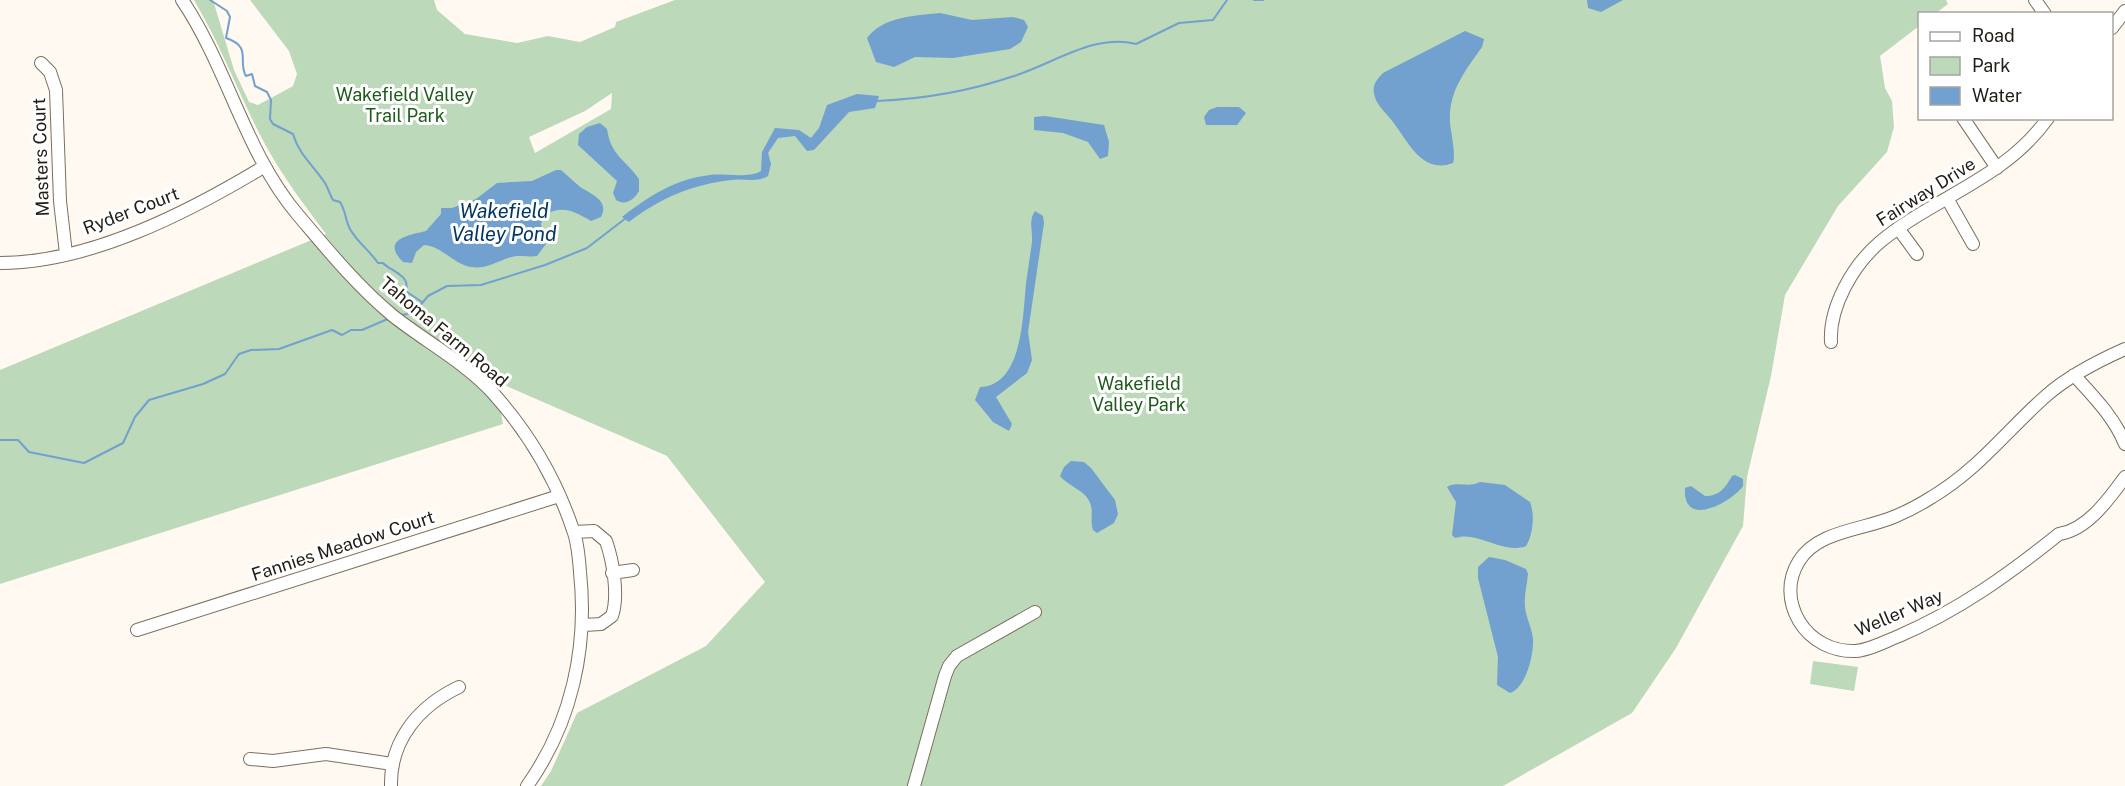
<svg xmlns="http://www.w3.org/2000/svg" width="2125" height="786" font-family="'Public Sans',sans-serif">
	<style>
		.green { fill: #bcd9b9; fill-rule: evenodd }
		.water { fill: #72a0cf }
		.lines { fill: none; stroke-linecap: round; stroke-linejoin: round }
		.stream { stroke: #72a0cf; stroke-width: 2 }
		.minor-casing { stroke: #7b705f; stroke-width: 14 }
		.minor { stroke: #fff; stroke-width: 12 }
		.labels { text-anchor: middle; stroke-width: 6; stroke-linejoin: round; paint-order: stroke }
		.park-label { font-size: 18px; fill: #1c5b1a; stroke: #fff }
		.street-label { font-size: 18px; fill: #211c15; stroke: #fff }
		.water-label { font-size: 20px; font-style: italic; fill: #013762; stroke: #fff }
	</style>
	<rect width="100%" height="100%" fill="#fff9f2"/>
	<path class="green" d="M 194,0 L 213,0 L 234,70 L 249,102 L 258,105 L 293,86 L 297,74 L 289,51 L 250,0 L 434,0 L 437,10 L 465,34 L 517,43 L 548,36 L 580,42 L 615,27 L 616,22 L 675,0 L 1946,0 L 1948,4 L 1936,13 L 1920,14 L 1919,26 L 1880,56 L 1885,88 L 1892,101 L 1894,127 L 1887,152 L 1838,206 L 1785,295 L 1771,376 L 1747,477 L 1743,526 L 1676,648 L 1632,713 L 1503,786 L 541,786 L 551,771 L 577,713 L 706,646 L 765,582 L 667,456 L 495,381 L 503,424 L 0,584 L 0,370 L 326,234 C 305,206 283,177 266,146 C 240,98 222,47 194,0 ZM 612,93 L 611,109 L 535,153 L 529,137 L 585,111 Z
		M 1813,661 L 1858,667 L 1854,691 L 1810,684 Z"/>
	<path class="water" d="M 1587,0 L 1623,0 L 1601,12 L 1588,8 Z
		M 940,13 L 972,20 L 1013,17 L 1024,20 L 1028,27 L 1021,42 L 1010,49 L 953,58 L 915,57 L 894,67 L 876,62 L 867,38 C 884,16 914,16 940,13 Z
		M 1465,31 L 1484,39 L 1482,47 C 1465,71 1448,92 1450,123 C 1451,133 1456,155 1453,163 C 1419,176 1406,135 1388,116 C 1382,109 1375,102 1374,93 C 1372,85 1378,78 1383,73 Z
		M 857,94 L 879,96 L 875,108 L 849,112 L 814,150 L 807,151 L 795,136 L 778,138 L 768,153 L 771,164 L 768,176 C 757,183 745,178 732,180 C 693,184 660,198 629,222 L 622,217 C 649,196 675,179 710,175 C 725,173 747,179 761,171 L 762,152 L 775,128 L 799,130 L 811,138 L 819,128 L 827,105 Z
		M 1217,107 L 1239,107 L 1246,113 L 1237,125 L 1206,125 L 1204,117 L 1209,110 Z
		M 1045,116 L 1104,125 L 1109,142 L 1108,156 L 1100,159 L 1088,142 L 1063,133 L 1034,130 L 1034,117 Z
		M 600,123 L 607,129 C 611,156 625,159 639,179 L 639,191 C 634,200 625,206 616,200 L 613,193 L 617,181 L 578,145 L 579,134 L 587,127 Z
		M 556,170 L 561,170 C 567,175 573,181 579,186 C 590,194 610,200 601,217 L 591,221 C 573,211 563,205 544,215 L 541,224 L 546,244 L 537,256 C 530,257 524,256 517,256 C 501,258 488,270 471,267 C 453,264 442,246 424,245 L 416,252 L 412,263 L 403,262 C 380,239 410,235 426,231 L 441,214 L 441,208 L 452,208 L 476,199 L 497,183 L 532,181 Z
		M 1035,211 L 1043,216 L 1044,223 L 1028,332 L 1032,360 L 1027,373 L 996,397 L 1012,424 L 1009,431 L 993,422 L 975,400 L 980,387 C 1023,386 1023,314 1026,283 C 1028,270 1030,256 1032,242 C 1033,231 1028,221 1035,211 Z
		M 1071,461 L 1084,462 L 1091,468 L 1115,500 L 1118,514 L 1114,523 L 1097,533 L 1093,530 C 1090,521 1093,514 1091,506 C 1088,491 1069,487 1060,476 L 1064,467 Z
		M 1735,475 L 1743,479 L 1743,486 C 1731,503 1682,529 1685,488 L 1691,486 L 1705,496 C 1720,496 1725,488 1732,476 Z
		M 1480,482 L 1505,485 L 1530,502 C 1535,514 1533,535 1526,546 C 1504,555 1477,530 1455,538 L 1452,535 L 1456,502 L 1447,487 C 1457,481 1469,488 1480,482 Z
		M 1489,557 L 1505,560 L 1526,569 L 1528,574 C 1527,585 1524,595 1525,607 C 1526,618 1532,628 1533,639 C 1534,654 1526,688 1510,693 L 1497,685 L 1498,657 L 1478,578 L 1478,567 Z"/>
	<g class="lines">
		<path class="stream" d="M 210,0 L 227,11 L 230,17 L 226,38 C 253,47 237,61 246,76 L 252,74 L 255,86 L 267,92 L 271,100 L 270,119 L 273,124 L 293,134 C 299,155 314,166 325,183 C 328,188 330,195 333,200 L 340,202 C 346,211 345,220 350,229 C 357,242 370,251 378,263 L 383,263 C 388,269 404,274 406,282 C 407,285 406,289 407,292 L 422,302
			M 1254,0 L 1263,0
			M 877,101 C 923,99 970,91 1014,76 C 1053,64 1094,33 1136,44 L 1179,23 L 1213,20 L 1227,0
			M 401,315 L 414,313 L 428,296 L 447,286 L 481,285 L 545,265 L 587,248 L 626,218
			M 0,440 L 18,440 L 29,452 L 84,463 L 123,443 L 135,417 L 149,400 L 203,384 L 225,374 L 239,354 L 251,350 L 279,349 L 332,330 L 342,335 L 351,330 L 362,330 L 390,318"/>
		<defs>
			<path id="minor" d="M 182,0 C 228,68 245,153 298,215 C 327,249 357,286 392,315 C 423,340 466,363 493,393 C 528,432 556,479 573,530 C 578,543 579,558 580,572 C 588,647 572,723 527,786
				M 2035,0 L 2045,14
				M 2112,28 L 2125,11
				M 41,63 L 50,72 L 56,90 L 60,201 L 66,254
				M 1963,118 L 1997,168
				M 1948,200 L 1973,244
				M 1898,228 L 1917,254
				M 0,263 C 90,263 189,212 265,166
				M 1831,342 C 1829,307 1853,265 1880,242 C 1934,197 2005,179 2048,118
				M 2125,349 C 2098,361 2070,375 2047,395 C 2008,429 1978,470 1932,497 C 1921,504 1908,511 1896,516 C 1865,530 1818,530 1799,561 C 1787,580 1788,602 1799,621 C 1811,641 1833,652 1856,651 C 1870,650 1886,641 1899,636 C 1959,610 2008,575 2059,534 C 2087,530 2109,499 2125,477
				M 2074,375 C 2094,397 2114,417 2125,444
				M 574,532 L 594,531 L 606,541 C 613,561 619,596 612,616 L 601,624 L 584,625
				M 612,573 L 633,570
				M 137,630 L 559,496
				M 250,759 L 273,761 L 326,754 L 392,764
				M 391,786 C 390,740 419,706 459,687
				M 914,786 L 945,676 L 949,666 L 957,656 L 1035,612"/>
		</defs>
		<use href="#minor" class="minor-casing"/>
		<use href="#minor" class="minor"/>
	</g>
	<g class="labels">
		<g class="park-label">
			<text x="405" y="101">Wakefield Valley<tspan x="405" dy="21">Trail Park</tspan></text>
			<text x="1139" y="390">Wakefield<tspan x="1139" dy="21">Valley Park</tspan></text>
		</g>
		<g class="street-label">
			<text transform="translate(41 157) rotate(-92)" y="6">Masters Court</text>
			<text transform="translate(1926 192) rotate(-32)" y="6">Fairway Drive</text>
			<text transform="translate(131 211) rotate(-21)" y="6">Ryder Court</text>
			<text transform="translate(444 332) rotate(40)" y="6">Tahoma Farm Road</text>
			<text transform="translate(343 546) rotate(-18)" y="6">Fannies Meadow Court</text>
			<text transform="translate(1899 613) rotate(-23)" y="6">Weller Way</text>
		</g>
		<g class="water-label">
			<text x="504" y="218">Wakefield<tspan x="504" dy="23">Valley Pond</tspan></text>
		</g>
	</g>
	<rect x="1918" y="12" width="195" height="108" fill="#ffffff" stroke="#a6a4a1" stroke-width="1.5"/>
	<rect x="1930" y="32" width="30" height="9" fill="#ffffff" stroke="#a6a4a1" stroke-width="1.5"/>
	<text x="1972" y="42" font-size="18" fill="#211c15">Road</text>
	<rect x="1930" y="57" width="30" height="18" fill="#bcd9b9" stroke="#a6a4a1" stroke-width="1.5"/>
	<text x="1972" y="72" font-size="18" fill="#211c15">Park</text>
	<rect x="1930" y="87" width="30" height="18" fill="#72a0cf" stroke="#a6a4a1" stroke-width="1.5"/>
	<text x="1972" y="102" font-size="18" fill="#211c15">Water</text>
</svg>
